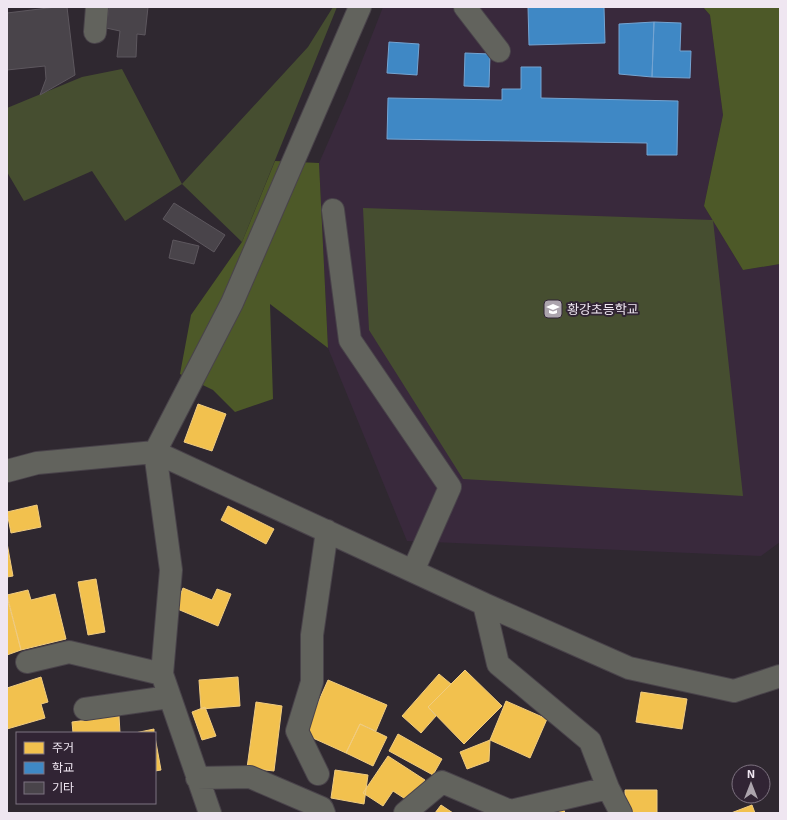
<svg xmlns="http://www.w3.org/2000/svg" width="787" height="820" font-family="'Exo 2','Noto Sans KR',sans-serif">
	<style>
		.built { fill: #39293c }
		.green { fill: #464e30 }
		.forest { fill: #4d5928 }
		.homes { fill: #f2c14e; stroke: #f1cc7f }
		.schools { fill: #3f88c5; stroke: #74a4d2 }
		.building { fill: #49444a; stroke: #5d575e }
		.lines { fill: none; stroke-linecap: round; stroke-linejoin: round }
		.minor-casing { stroke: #49434a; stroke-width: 24 }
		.minor { stroke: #62635d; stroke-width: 22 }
		.labels { text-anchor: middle; stroke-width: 4; stroke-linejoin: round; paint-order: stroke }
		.poi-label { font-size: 13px; fill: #efe6f1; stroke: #312434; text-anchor: start }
	</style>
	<rect width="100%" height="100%" fill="#2f2830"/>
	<path class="built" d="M 383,7 L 703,7 L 710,15 L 723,115 L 704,206 L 743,270 L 780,264 L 780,542 L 761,556 L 407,541 L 328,348 L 319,163 L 347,99 Z"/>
	<path class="green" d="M 333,7 L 337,7 L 242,242 L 182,184 L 125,221 L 92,171 L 24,201 L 7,172 L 7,108 L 82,77 L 122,69 L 182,184 L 308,47 Z
		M 363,208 L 713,220 L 743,496 L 463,479 L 369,330 Z"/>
	<path class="forest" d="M 703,7 L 780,7 L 780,264 L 743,270 L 704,206 L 723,115 L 710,15 Z
		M 275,161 L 319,163 L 328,348 L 270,304 L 273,399 L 235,412 L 213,390 L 180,374 L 191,315 L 242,242 Z"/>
	<path class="homes" d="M 198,404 L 226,414 L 212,451 L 184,442 Z
		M 37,505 L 41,527 L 11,533 L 7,512 Z
		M 228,506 L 274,529 L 266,544 L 221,520 Z
		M 7,543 L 13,576 L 7,577 Z
		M 96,579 L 105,632 L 88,635 L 78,582 Z
		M 183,588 L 212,600 L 217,589 L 231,594 L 218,626 L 175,608 Z
		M 28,590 L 31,600 L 55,594 L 66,639 L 21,650 L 7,595 Z
		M 7,597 L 21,650 L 7,655 Z
		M 465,670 L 502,706 L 464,744 L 428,707 Z
		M 439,674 L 451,684 L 428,707 L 436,716 L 421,733 L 402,716 Z
		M 41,677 L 48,702 L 41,704 L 45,718 L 7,729 L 7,688 Z
		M 238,677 L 240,706 L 201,709 L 199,680 Z
		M 328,680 L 387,705 L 376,731 L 360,724 L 346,753 L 304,734 Z
		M 641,692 L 687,699 L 682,729 L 636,722 Z
		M 506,701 L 547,719 L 530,758 L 490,740 Z
		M 256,702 L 282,706 L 274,771 L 247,768 Z
		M 205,707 L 216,736 L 202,740 L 192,712 Z
		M 119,716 L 120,733 L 73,733 L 72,722 Z
		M 360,724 L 387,737 L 373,766 L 346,753 Z
		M 154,729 L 154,733 L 135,733 Z
		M 398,734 L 442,759 L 433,775 L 389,751 Z
		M 155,737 L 161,770 L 155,771 Z
		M 490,740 L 489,761 L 467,769 L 460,752 Z
		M 388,756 L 425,780 L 410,802 L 393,791 L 383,806 L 363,793 Z
		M 335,770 L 368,775 L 364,804 L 331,798 Z
		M 625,790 L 657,790 L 657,813 L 625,813 Z
		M 441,805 L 453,813 L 435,813 Z
		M 752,805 L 755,813 L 731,813 Z
		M 563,808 L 565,813 L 536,813 Z"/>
	<path class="schools" d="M 528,7 L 604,7 L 605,43 L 529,45 Z
		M 654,22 L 652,77 L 619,74 L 619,24 Z
		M 654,22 L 681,23 L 680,51 L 691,51 L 690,78 L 652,77 Z
		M 389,42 L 419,44 L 417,75 L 387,73 Z
		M 465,53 L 490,54 L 489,87 L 464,86 Z
		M 521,67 L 541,67 L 541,98 L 678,101 L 677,155 L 647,155 L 647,143 L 387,139 L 388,98 L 502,100 L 502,89 L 521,89 Z"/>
	<path class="building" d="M 56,7 L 67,7 L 75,75 L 40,95 L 46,79 L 45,66 L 7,70 L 7,13 Z
		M 109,7 L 148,7 L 145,35 L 137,34 L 136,57 L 117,57 L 120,31 L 106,28 Z
		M 174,203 L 225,235 L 214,252 L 163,219 Z
		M 173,240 L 199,246 L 194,264 L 169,258 Z"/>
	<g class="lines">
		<defs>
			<path id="minor" d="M 465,7 L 499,51
				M 95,32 L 97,7
				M 333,210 L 350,340 L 450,487 L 413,571
				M 7,471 L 37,463 L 155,452 L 484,604 L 498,664 L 590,741 L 608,788 L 621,813
				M 484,604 L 629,668 L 734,691 L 780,676
				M 27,662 L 69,652 L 162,674
				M 85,709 L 169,697
				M 318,774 L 297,731 L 312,682 L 312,635 L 327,531
				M 197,778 L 250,777 L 322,808 L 324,813
				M 210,813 L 162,674 L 171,570 L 155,452 L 232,303 L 360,7
				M 405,813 L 442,782 L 510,811 L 608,788"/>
		</defs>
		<use href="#minor" class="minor-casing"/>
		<use href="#minor" class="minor"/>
	</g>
	<defs>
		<symbol id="school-square" viewBox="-11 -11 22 22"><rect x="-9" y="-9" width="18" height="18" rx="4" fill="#aca4ad" stroke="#312434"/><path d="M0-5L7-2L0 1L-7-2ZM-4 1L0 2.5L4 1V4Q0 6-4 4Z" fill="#fff"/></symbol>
	</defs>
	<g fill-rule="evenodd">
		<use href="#school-square" x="542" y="298" width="22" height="22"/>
	</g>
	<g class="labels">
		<g class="poi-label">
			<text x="567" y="314">황강초등학교</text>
		</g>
	</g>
	<rect width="787" height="820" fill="none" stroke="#efe6f1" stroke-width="16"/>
	<rect x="16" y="732" width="140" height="72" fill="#312434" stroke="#7d7280"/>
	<rect x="24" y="742" width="20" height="12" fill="#f2c14e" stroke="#7d7280"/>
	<text x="52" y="752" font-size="12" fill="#efe6f1">주거</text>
	<rect x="24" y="762" width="20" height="12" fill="#3f88c5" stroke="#7d7280"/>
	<text x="52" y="772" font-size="12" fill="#efe6f1">학교</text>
	<rect x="24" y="782" width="20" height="12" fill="#49444a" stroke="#7d7280"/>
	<text x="52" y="792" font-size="12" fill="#efe6f1">기타</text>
	<g transform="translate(751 784)"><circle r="19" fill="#312434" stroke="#7d7280"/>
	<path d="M0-3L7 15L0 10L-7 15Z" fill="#aca4ad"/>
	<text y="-6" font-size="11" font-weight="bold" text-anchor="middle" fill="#efe6f1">N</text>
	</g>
</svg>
